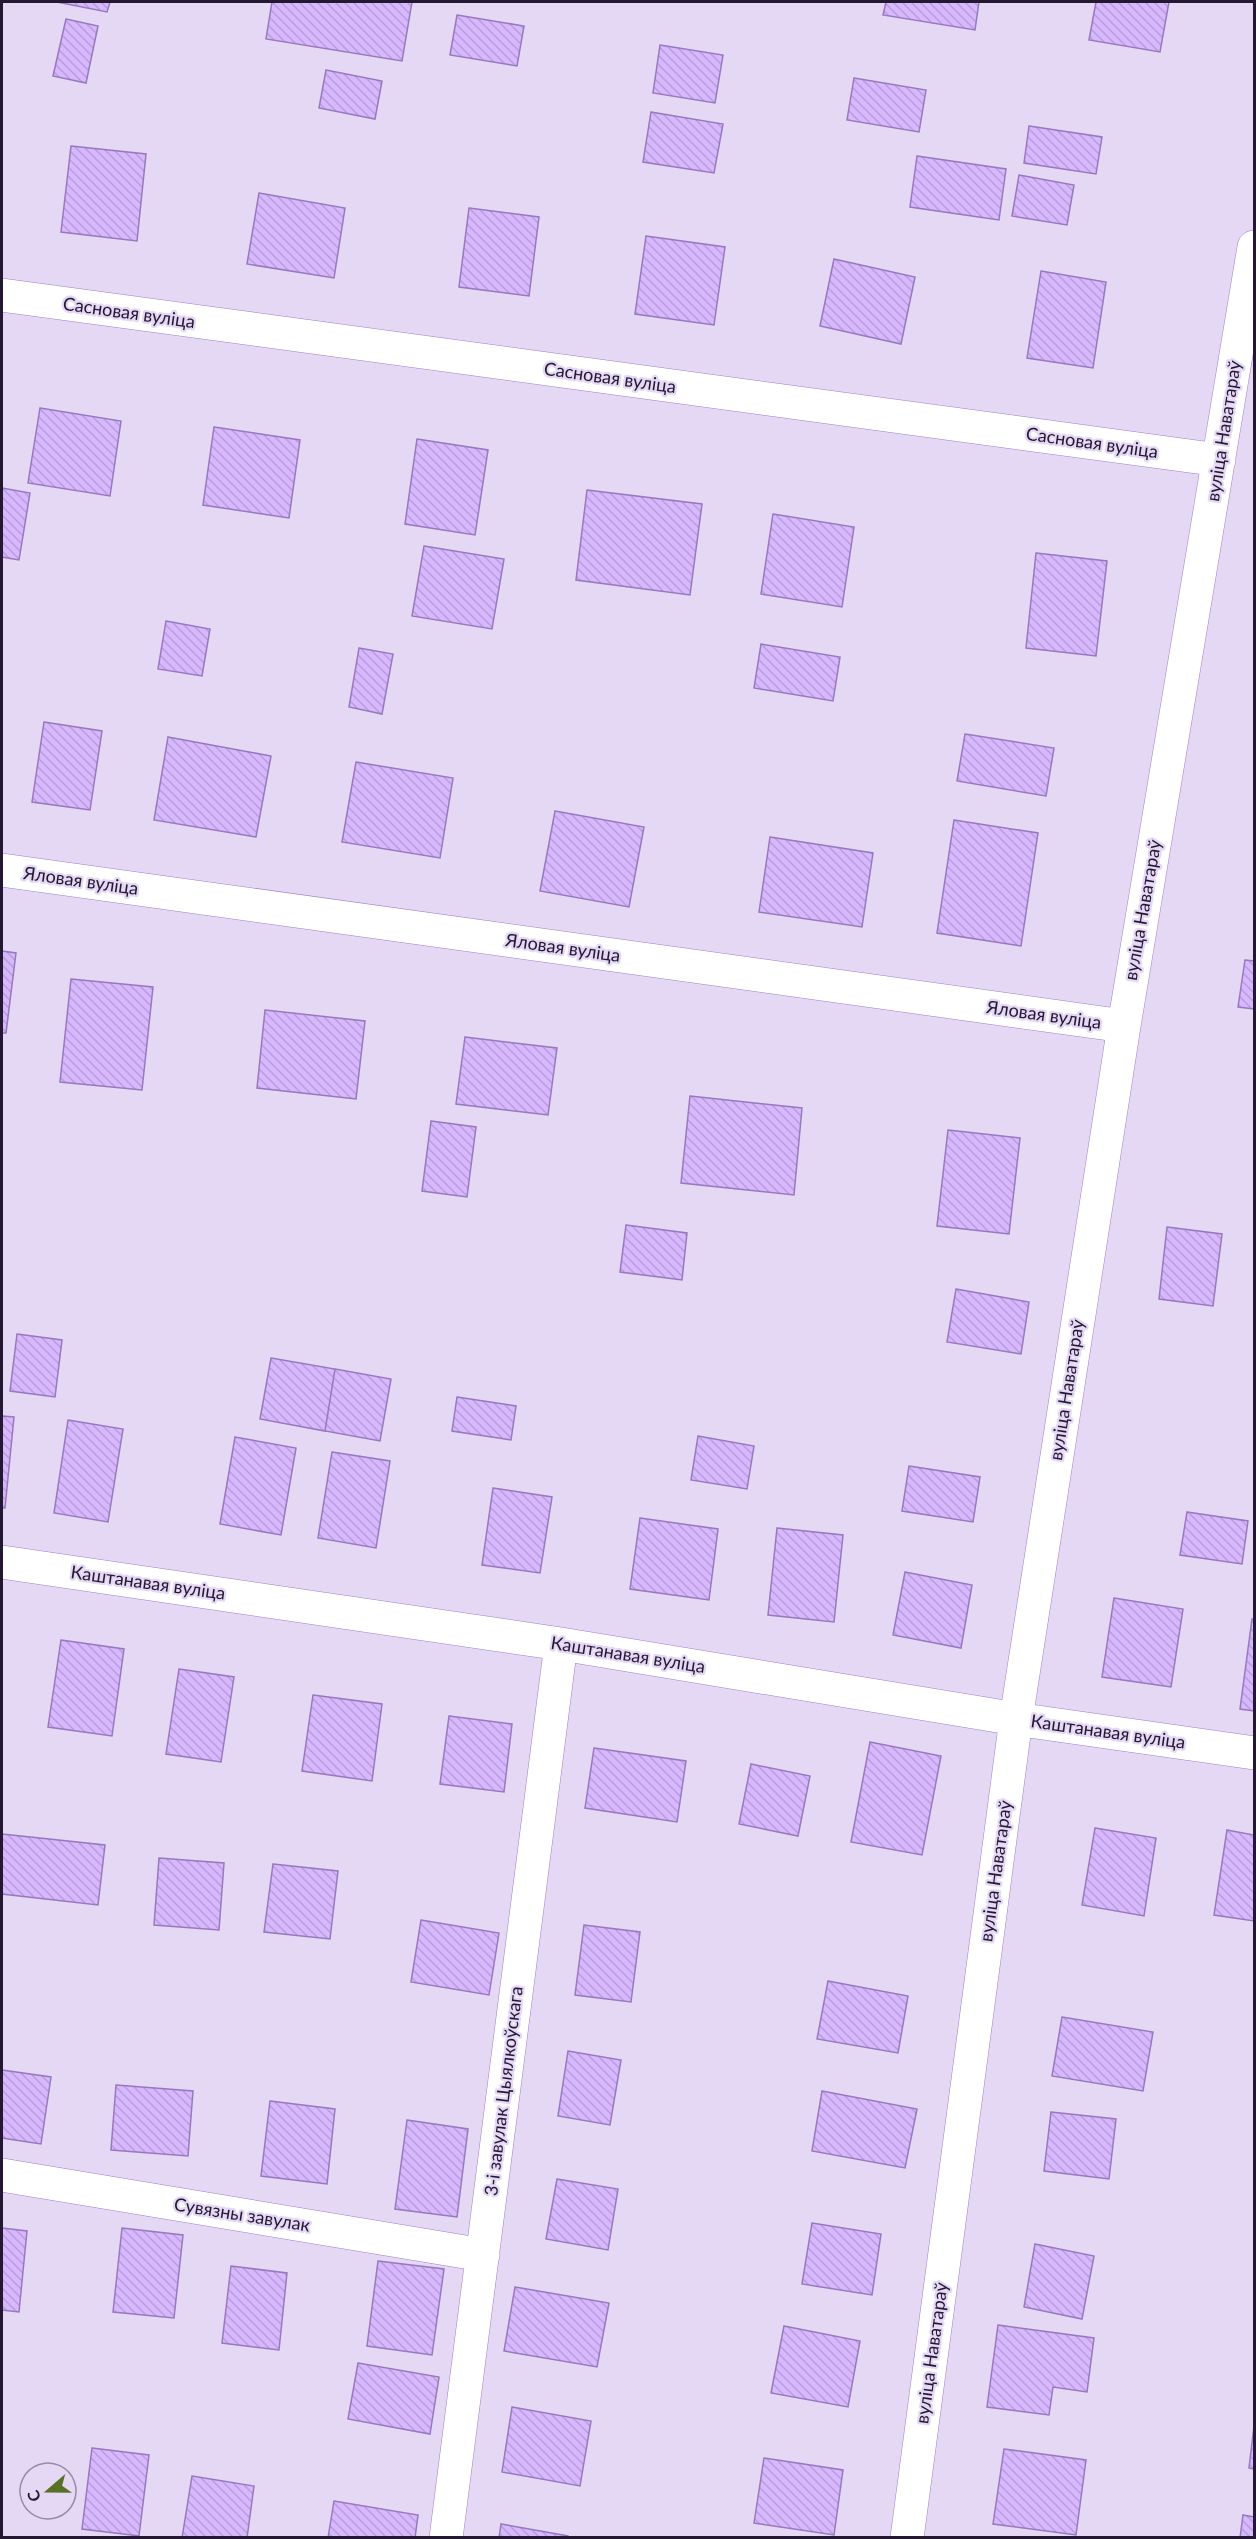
<svg xmlns="http://www.w3.org/2000/svg" width="1256" height="2539" font-family="Lato,sans-serif">
	<style>
		.building { fill: url(#building-back-hatch); stroke: #9879bc; stroke-width: 1.5 }
		.lines { fill: none; stroke-linecap: round; stroke-linejoin: round }
		.minor-casing { stroke: #a081c4; stroke-width: 34 }
		.minor { stroke: #fff; stroke-width: 33 }
		.labels { text-anchor: middle; stroke-width: 4.5; stroke-linejoin: round; paint-order: stroke }
		.street-label { font-size: 18px; fill: #231731; stroke: #e4d8f5 }
	</style>
	<defs>
		<pattern id="building-back-hatch" width="6" height="6" patternUnits="userSpaceOnUse" patternTransform="scale(1.5)"><rect width="6" height="6" fill="#d7b8ff"/><path d="M-1 5l2 2M0 0l6 6M5-1l2 2" fill="none" stroke="#b89ddb"/></pattern>
	</defs>
	<rect width="100%" height="100%" fill="#e4d8f5"/>
	<path class="building" d="M 57,2 L 110,2 L 107,12 Z
		M 272,2 L 412,2 L 402,61 L 266,39 Z
		M 886,2 L 979,2 L 975,30 L 883,15 Z
		M 1096,2 L 1169,2 L 1160,52 L 1089,40 Z
		M 457,15 L 524,26 L 517,66 L 450,55 Z
		M 66,19 L 98,26 L 86,83 L 53,76 Z
		M 660,45 L 723,55 L 715,103 L 653,93 Z
		M 326,70 L 382,81 L 375,119 L 319,108 Z
		M 854,78 L 926,90 L 919,132 L 847,120 Z
		M 651,112 L 723,124 L 714,173 L 643,162 Z
		M 1029,126 L 1102,137 L 1096,174 L 1024,163 Z
		M 71,146 L 146,154 L 137,241 L 61,232 Z
		M 917,156 L 1006,169 L 999,220 L 910,207 Z
		M 1019,175 L 1074,185 L 1067,225 L 1012,216 Z
		M 259,193 L 345,208 L 334,278 L 247,264 Z
		M 469,208 L 539,217 L 529,296 L 459,287 Z
		M 646,236 L 725,247 L 714,325 L 635,314 Z
		M 834,259 L 915,277 L 901,344 L 820,326 Z
		M 1041,271 L 1106,282 L 1093,368 L 1027,358 Z
		M 40,408 L 121,421 L 110,496 L 28,483 Z
		M 214,427 L 300,440 L 289,518 L 203,505 Z
		M 417,439 L 488,450 L 475,535 L 405,524 Z
		M 2,488 L 30,493 L 19,560 L 2,557 Z
		M 587,490 L 702,504 L 690,595 L 576,580 Z
		M 773,514 L 854,527 L 842,607 L 761,594 Z
		M 424,546 L 504,559 L 492,629 L 412,616 Z
		M 1036,553 L 1107,561 L 1096,656 L 1026,648 Z
		M 166,621 L 210,629 L 202,676 L 158,669 Z
		M 761,644 L 840,657 L 833,701 L 754,688 Z
		M 359,648 L 393,654 L 382,714 L 349,707 Z
		M 44,722 L 102,731 L 90,810 L 32,802 Z
		M 965,734 L 1054,748 L 1046,796 L 957,781 Z
		M 168,737 L 271,756 L 256,837 L 154,820 Z
		M 356,762 L 453,778 L 440,858 L 342,842 Z
		M 555,811 L 644,827 L 629,907 L 540,891 Z
		M 954,820 L 1038,833 L 1021,946 L 937,933 Z
		M 770,837 L 873,853 L 862,927 L 759,912 Z
		M 2,951 L 16,953 L 6,1033 L 2,1033 Z
		M 1245,960 L 1254,961 L 1254,1009 L 1238,1007 Z
		M 71,979 L 153,987 L 142,1090 L 60,1082 Z
		M 265,1010 L 365,1021 L 356,1099 L 257,1088 Z
		M 465,1037 L 557,1048 L 548,1115 L 456,1104 Z
		M 690,1096 L 802,1108 L 794,1195 L 681,1183 Z
		M 431,1121 L 476,1127 L 467,1197 L 422,1191 Z
		M 948,1130 L 1020,1138 L 1009,1234 L 937,1226 Z
		M 626,1225 L 687,1233 L 682,1280 L 620,1272 Z
		M 1167,1227 L 1222,1234 L 1213,1306 L 1159,1299 Z
		M 956,1289 L 1029,1302 L 1021,1354 L 947,1342 Z
		M 17,1334 L 62,1340 L 55,1397 L 10,1391 Z
		M 271,1358 L 335,1369 L 325,1431 L 260,1419 Z
		M 335,1369 L 391,1379 L 380,1441 L 325,1431 Z
		M 457,1397 L 516,1406 L 511,1440 L 452,1431 Z
		M 2,1416 L 14,1417 L 5,1508 L 2,1508 Z
		M 68,1420 L 123,1429 L 108,1522 L 54,1513 Z
		M 698,1436 L 754,1446 L 747,1489 L 691,1480 Z
		M 235,1437 L 296,1448 L 281,1535 L 220,1524 Z
		M 332,1452 L 390,1461 L 376,1548 L 318,1538 Z
		M 909,1466 L 980,1477 L 973,1522 L 902,1511 Z
		M 493,1488 L 552,1497 L 540,1573 L 482,1565 Z
		M 1187,1512 L 1248,1521 L 1242,1564 L 1180,1555 Z
		M 640,1518 L 718,1529 L 709,1600 L 630,1589 Z
		M 777,1528 L 843,1535 L 834,1622 L 768,1615 Z
		M 905,1572 L 972,1585 L 961,1648 L 893,1635 Z
		M 1114,1598 L 1183,1609 L 1171,1687 L 1102,1677 Z
		M 1252,1619 L 1254,1619 L 1254,1711 L 1240,1709 Z
		M 61,1640 L 124,1649 L 112,1736 L 48,1727 Z
		M 179,1669 L 234,1677 L 221,1762 L 166,1754 Z
		M 313,1695 L 382,1704 L 372,1781 L 302,1771 Z
		M 449,1716 L 512,1724 L 504,1792 L 440,1784 Z
		M 870,1742 L 941,1756 L 922,1855 L 851,1842 Z
		M 594,1748 L 686,1761 L 677,1822 L 585,1808 Z
		M 751,1764 L 810,1776 L 798,1836 L 739,1824 Z
		M 1095,1828 L 1156,1838 L 1144,1916 L 1082,1905 Z
		M 1227,1830 L 1254,1835 L 1254,1921 L 1214,1915 Z
		M 2,1834 L 105,1845 L 98,1905 L 2,1894 Z
		M 159,1858 L 224,1863 L 219,1930 L 154,1925 Z
		M 273,1864 L 338,1871 L 330,1939 L 264,1932 Z
		M 421,1920 L 499,1933 L 489,1995 L 411,1982 Z
		M 584,1925 L 640,1932 L 631,2002 L 575,1995 Z
		M 828,1981 L 908,1996 L 898,2053 L 817,2039 Z
		M 1062,2017 L 1153,2032 L 1143,2091 L 1052,2076 Z
		M 568,2051 L 621,2060 L 610,2125 L 558,2116 Z
		M 2,2070 L 51,2077 L 41,2144 L 2,2138 Z
		M 116,2085 L 193,2091 L 188,2156 L 111,2150 Z
		M 822,2091 L 917,2109 L 905,2168 L 812,2151 Z
		M 270,2101 L 335,2109 L 327,2184 L 261,2176 Z
		M 1051,2112 L 1116,2119 L 1109,2179 L 1044,2171 Z
		M 407,2120 L 468,2129 L 457,2217 L 395,2209 Z
		M 557,2179 L 618,2189 L 608,2250 L 546,2239 Z
		M 812,2223 L 881,2234 L 872,2295 L 802,2284 Z
		M 2,2228 L 27,2231 L 19,2312 L 2,2310 Z
		M 122,2228 L 183,2235 L 174,2318 L 113,2312 Z
		M 1035,2244 L 1094,2256 L 1082,2319 L 1024,2307 Z
		M 378,2261 L 444,2269 L 432,2355 L 367,2346 Z
		M 231,2266 L 287,2273 L 279,2350 L 222,2343 Z
		M 515,2287 L 609,2303 L 597,2367 L 504,2351 Z
		M 998,2325 L 1094,2338 L 1087,2392 L 1053,2387 L 1049,2415 L 987,2407 Z
		M 784,2326 L 860,2341 L 848,2407 L 771,2393 Z
		M 358,2363 L 439,2377 L 430,2434 L 348,2419 Z
		M 512,2407 L 591,2421 L 580,2486 L 502,2472 Z
		M 1254,2426 L 1254,2469 L 1249,2468 Z
		M 92,2448 L 149,2455 L 139,2536 L 82,2529 Z
		M 1004,2449 L 1086,2460 L 1076,2535 L 993,2524 Z
		M 764,2458 L 843,2470 L 834,2535 L 754,2523 Z
		M 192,2476 L 254,2486 L 247,2538 L 182,2538 Z
		M 334,2501 L 418,2515 L 415,2538 L 328,2538 Z
		M 1243,2515 L 1254,2517 L 1254,2538 L 1240,2538 Z
		M 501,2524 L 568,2536 L 568,2538 L 499,2538 Z"/>
	<g class="lines">
		<defs>
			<path id="minor" d="M 2,295 L 1219,460
				M 2,870 L 1124,1026
				M 2,1562 L 561,1644 L 1016,1719 L 1254,1753
				M 2,2175 L 483,2255
				M 446,2538 L 561,1644
				M 907,2538 L 1016,1719 L 1124,1026 L 1254,247"/>
		</defs>
		<use href="#minor" class="minor-casing"/>
		<use href="#minor" class="minor"/>
	</g>
	<g class="labels">
		<g class="street-label">
			<text transform="translate(129 313) rotate(8)" y="6">Сасновая вуліца</text>
			<text transform="translate(610 378) rotate(8)" y="6">Сасновая вуліца</text>
			<text transform="translate(1224 431) rotate(-81)" y="6">вуліца Наватараў</text>
			<text transform="translate(1092 443) rotate(8)" y="6">Сасновая вуліца</text>
			<text transform="translate(81 881) rotate(8)" y="6">Яловая вуліца</text>
			<text transform="translate(1143 910) rotate(-80)" y="6">вуліца Наватараў</text>
			<text transform="translate(563 948) rotate(8)" y="6">Яловая вуліца</text>
			<text transform="translate(1044 1015) rotate(8)" y="6">Яловая вуліца</text>
			<text transform="translate(1067 1390) rotate(-81)" y="6">вуліца Наватараў</text>
			<text transform="translate(148 1583) rotate(8)" y="6">Каштанавая вуліца</text>
			<text transform="translate(628 1655) rotate(9)" y="6">Каштанавая вуліца</text>
			<text transform="translate(1108 1732) rotate(8)" y="6">Каштанавая вуліца</text>
			<text transform="translate(996 1871) rotate(-82)" y="6">вуліца Наватараў</text>
			<text transform="translate(504 2091) rotate(-83)" y="6">3-і завулак Цыялкоўскага</text>
			<text transform="translate(242 2215) rotate(9)" y="6">Сувязны завулак</text>
			<text transform="translate(932 2353) rotate(-82)" y="6">вуліца Наватараў</text>
		</g>
	</g>
	<rect width="1256" height="2539" fill="none" stroke="#231731" stroke-width="6"/>
	<g transform="translate(48 2491) rotate(250)"><circle r="28" fill="#e4d8f5" stroke="#978ba7" stroke-width="1.5"/>
	<path d="M0-4.5L10 22L0 15L-10 22Z" fill="#597122"/>
	<text y="-9" font-size="16" font-weight="bold" text-anchor="middle" fill="#231731">С</text>
	</g>
</svg>
